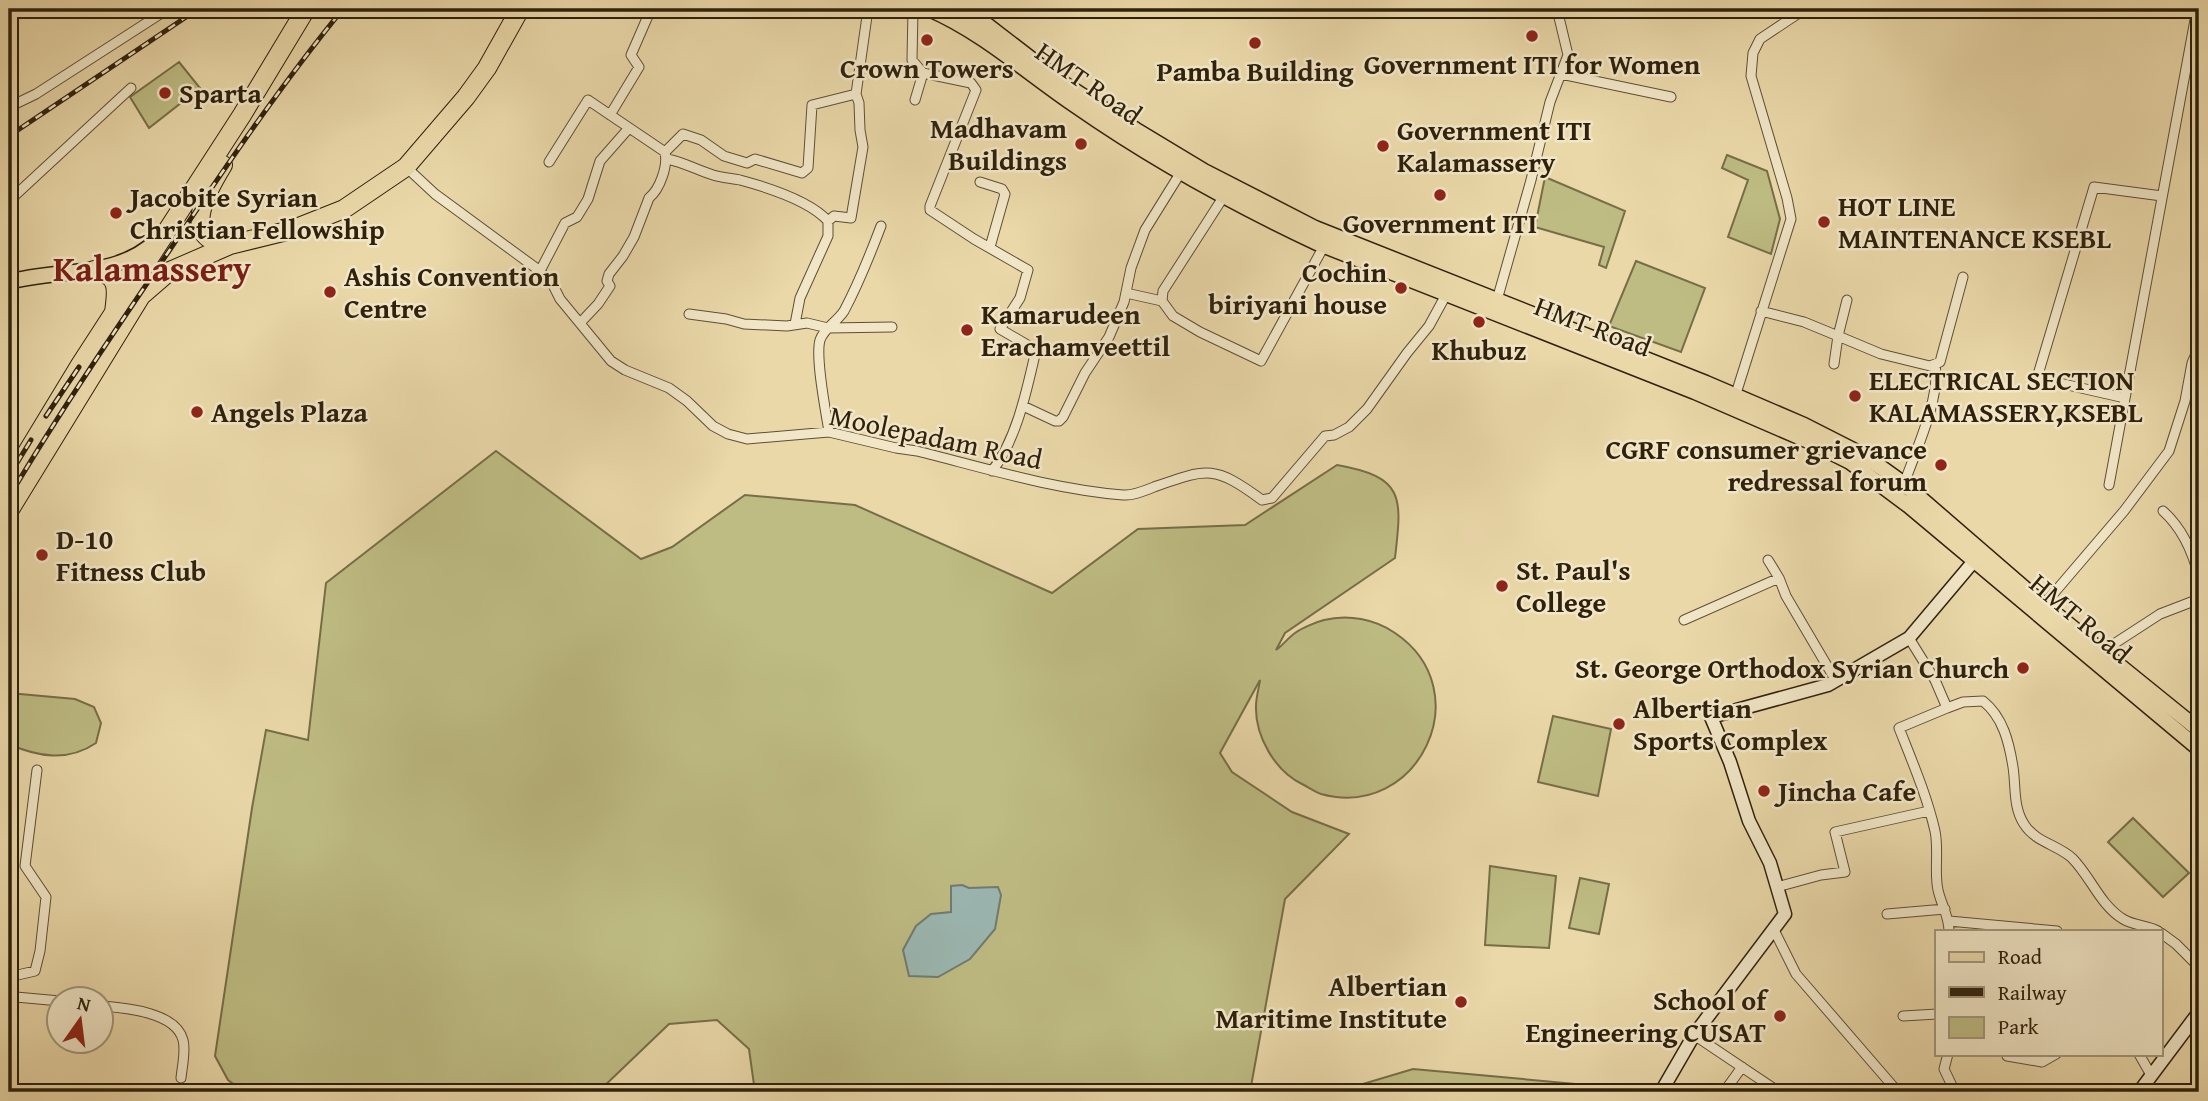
<svg xmlns="http://www.w3.org/2000/svg" width="2208" height="1101" font-family="'Gentium Book Plus',serif">
	<style>
		.green { fill: #bebc83; stroke: #766e48; stroke-width: 2 }
		.water { fill: #9bb8b3; stroke: #707c71; stroke-width: 2 }
		.lines { fill: none; stroke-linecap: round; stroke-linejoin: round }
		.street-casing { stroke: #5e4f34; stroke-width: 11 }
		.secondary-casing { stroke: #2f210d; stroke-width: 15 }
		.primary-casing { stroke: #2f210d; stroke-width: 17 }
		.highway-casing { stroke: #2f210d; stroke-width: 20 }
		.street { stroke: #f1e6c7; stroke-width: 9 }
		.secondary { stroke: #f1e6c7; stroke-width: 12 }
		.primary { stroke: #ead8a9; stroke-width: 14 }
		.highway { stroke: #ead8a9; stroke-width: 18 }
		.rail-casing { stroke: #2f210d; stroke-width: 5 }
		.rail { stroke: #f1e6c7; stroke-width: 2.5; stroke-dasharray: 8; stroke-linecap: butt }
		.poi-dot { fill: #8f2418; stroke: #f1e6c7; stroke-width: 2.5 }
		.labels { text-anchor: middle; stroke-width: 5; stroke-linejoin: round; paint-order: stroke }
		.poi-label { font-size: 28px; font-weight: bold; fill: #2f210d; stroke: #f1e6c7; text-anchor: start }
		.street-label { font-size: 28px; fill: #2f210d; stroke: #f1e6c7 }
		.district-label { font-size: 35px; font-weight: bold; fill: #7a1f14; stroke: #f1e6c7 }
	</style>
	<rect width="100%" height="100%" fill="#ead8a9"/>
	<filter id="stains"><feTurbulence type="fractalNoise" baseFrequency=".00286" numOctaves="4"/><feColorMatrix values="0 0 0 0 .2 0 0 0 0 .09 0 0 0 0 .02 0 0 0 .5 -.17"/></filter>
	<radialGradient id="worn" r=".72"><stop offset=".6" stop-color="#630" stop-opacity="0"/><stop offset="1" stop-color="#630" stop-opacity=".3"/></radialGradient>
	<path class="green" d="M 179,62 L 200,88 L 149,128 L 130,97 Z
		M 1727,155 L 1767,171 L 1780,219 L 1771,254 L 1728,237 L 1748,180 L 1722,168 Z
		M 1545,177 L 1625,211 L 1606,268 L 1599,265 L 1604,247 L 1535,227 Z
		M 1636,261 L 1705,288 L 1681,352 L 1609,326 Z
		M 496,451 L 641,559 L 672,547 L 745,495 L 855,505 L 1052,593 L 1138,529 L 1245,525 L 1337,465 C 1405,477 1402,497 1395,558 L 1285,633 L 1276,650 C 1282,646 1288,638 1295,633 C 1302,628 1316,622 1324,620 C 1348,614 1375,619 1395,633 C 1481,691 1418,821 1321,794 C 1315,792 1308,787 1302,784 C 1275,771 1255,736 1256,706 C 1256,697 1259,688 1260,680 L 1220,753 L 1232,772 L 1292,812 L 1349,834 L 1285,899 L 1250,1092 L 755,1092 L 749,1049 L 717,1020 L 669,1024 L 598,1092 L 244,1092 L 228,1080 L 215,1056 L 252,808 L 266,730 L 308,740 L 326,583 Z
		M 9,693 L 75,699 L 94,707 L 101,723 L 96,743 C 68,762 38,757 9,744 Z
		M 1553,716 L 1611,729 L 1598,796 L 1538,782 Z
		M 2133,818 L 2189,873 L 2163,897 L 2108,842 Z
		M 1490,866 L 1556,876 L 1549,948 L 1485,945 Z
		M 1580,878 L 1609,884 L 1599,934 L 1569,928 Z
		M 1413,1069 L 1642,1090 L 1641,1092 L 1336,1092 Z"/>
	<path class="water" d="M 962,885 L 969,888 L 998,887 L 1001,895 L 995,929 L 970,959 L 938,977 L 909,976 L 903,950 L 916,926 L 931,914 L 951,912 L 951,886 Z"/>
	<g class="lines">
		<defs>
			<path id="street" d="M 913,9 L 912,60 L 923,73 L 971,83 L 976,90 L 930,206 L 930,210 L 974,239 L 1028,270 L 1020,298 L 1000,329 L 1036,350 C 1027,389 1017,439 992,471
				M 1561,74 L 1671,97
				M 915,100 L 923,73
				M 9,107 L 36,94 L 168,9
				M 610,115 L 639,67 L 631,55 L 651,9
				M 667,159 C 683,162 697,170 713,175 C 722,178 731,178 740,180 C 766,187 810,201 828,221
				M 549,162 L 588,100 L 665,152 L 683,134 L 701,140 L 724,156 L 747,163 L 755,159 L 802,173 L 808,168 L 812,105 L 856,94 L 868,9
				M 406,167 L 435,194 L 540,271 L 553,285 L 560,299 L 611,361 L 625,370 L 669,388 L 687,401 L 713,426 L 728,434 L 747,439 L 829,432 L 896,448 L 917,451 C 985,468 1052,489 1123,495 C 1132,496 1144,491 1154,487 C 1208,468 1214,465 1262,500 L 1272,498 L 1325,436 L 1334,435 L 1349,427 L 1367,409 L 1407,353 L 1429,326 L 1447,293
				M 980,182 L 1002,189 L 1005,194 L 990,247
				M 9,201 L 131,88
				M 540,271 L 565,223 L 577,217 L 588,199 L 600,161 L 629,128
				M 1126,293 L 1162,301 L 1173,316 L 1200,332 L 1261,361 L 1324,246
				M 1497,300 L 1531,180 L 1550,102 L 1568,55 L 1557,9
				M 1162,301 L 1163,291 L 1224,196
				M 1761,311 L 1804,322 L 1838,336 L 1847,300
				M 689,314 L 726,319 L 744,324 L 787,326 L 807,323 L 828,328 L 892,327
				M 581,322 L 598,304 L 610,286 L 607,281 L 609,274 L 623,256 L 634,237 L 649,198 C 660,189 668,166 665,152
				M 795,324 L 800,298 L 828,236 L 828,221 L 834,216 L 851,218 L 863,147 L 860,130 L 859,103 L 856,94
				M 1834,364 L 1838,336 L 1881,354 L 1930,366 L 1940,362 L 1963,277
				M 2125,398 L 2037,378 L 2094,187 L 2162,196
				M 1734,400 L 1791,219 L 1787,198 L 1751,76 L 1753,53 L 1760,39 L 1805,9
				M 1023,406 L 1055,421 L 1059,421 L 1063,417 L 1085,373 L 1109,337 L 1124,302 L 1131,268 L 1145,230 L 1181,172
				M 829,432 C 826,412 815,358 820,340 C 824,328 837,322 844,311 C 859,283 870,255 881,226
				M 1904,484 C 1915,452 1941,398 1935,365
				M 2109,485 L 2197,9
				M 2163,511 C 2182,528 2193,553 2199,577
				M 1768,560 L 1779,578 L 1786,596 L 1836,681
				M 2042,607 L 2124,511 L 2169,451 L 2185,401 L 2192,363 L 2199,347
				M 1684,620 L 1779,578
				M 1909,638 L 1935,680 L 1947,708 L 1899,728 C 1912,761 1927,796 1935,831 C 1939,850 1934,873 1938,890 C 1941,904 1949,916 1949,931
				M 2103,651 L 2160,614 L 2199,599
				M 1947,708 L 1963,702 L 1983,701 C 2003,717 2009,742 2013,767 C 2016,787 2013,807 2024,824 C 2035,842 2058,845 2072,858 C 2091,877 2100,905 2123,919 C 2134,926 2148,925 2158,931
				M 1777,887 L 1821,875 L 1845,872 L 1835,832 L 1929,811
				M 1887,914 L 1945,909
				M 1949,921 L 2057,931
				M 1774,930 L 1796,974 L 1898,1092
				M 2161,933 L 2176,944 L 2199,967
				M 9,977 L 35,971 L 40,951 L 46,897 L 25,866 L 37,770
				M 9,1002 L 16,997 L 60,1001
				M 102,1006 C 125,1008 176,1012 183,1040 C 186,1051 182,1067 181,1078
				M 1903,1016 L 1937,1014
				M 1694,1035 L 1779,1092
				M 1948,1054 L 1944,1069 L 1955,1092
				M 2139,1054 L 2151,1075
				M 2007,1056 L 2042,1062 L 2056,1054
				M 1724,1092 L 1742,1067"/>
			<path id="secondary" d="M 9,1086 L 19,1092
				M 1661,1092 L 1694,1035 L 1785,914 L 1770,863 L 1749,821 L 1730,762 L 1711,717 L 1828,685 L 1909,638 L 1979,555
				M 2139,1092 L 2199,1012"/>
			<path id="primary" d="M 929,9 C 984,33 1027,73 1076,106 C 1152,159 1234,204 1317,243 L 1695,392 L 1806,440 L 1850,462 L 1909,506 L 2199,749
				M 960,9 L 987,25 L 1061,82 L 1136,130 L 1204,171 L 1315,228 L 1706,383 L 1804,425 L 1865,456 L 1904,484 L 2031,594 L 2199,730
				M 9,282 C 58,268 116,279 156,241"/>
			<path id="highway" d="M 223,165 C 207,191 178,241 230,245
				M 94,270 C 120,275 117,290 114,312
				M 9,482 L 80,365 L 242,115 L 306,9
				M 9,511 L 141,296 L 170,271 L 230,245 L 291,230 L 344,209 L 406,167 L 466,97 L 487,68 L 520,9"/>
		</defs>
		<use href="#street" class="street-casing"/>
		<use href="#secondary" class="secondary-casing"/>
		<use href="#primary" class="primary-casing"/>
		<use href="#highway" class="highway-casing"/>
		<use href="#street" class="street"/>
		<use href="#secondary" class="secondary"/>
		<use href="#primary" class="primary"/>
		<use href="#highway" class="highway"/>
		<defs>
			<path id="rail" d="M 9,136 L 198,9
				M 46,416 L 79,367
				M 9,476 L 31,440
				M 9,497 C 59,413 114,332 169,251 C 224,169 280,86 343,9"/>
		</defs>
		<use href="#rail" class="rail-casing"/>
		<use href="#rail" class="rail"/>
	</g>
	<g class="poi-dot">
		<circle cx="1532" cy="36" r="7"/>
		<circle cx="927" cy="40" r="7"/>
		<circle cx="1255" cy="43" r="7"/>
		<circle cx="165" cy="93" r="7"/>
		<circle cx="1081" cy="144" r="7"/>
		<circle cx="1383" cy="146" r="7"/>
		<circle cx="1440" cy="195" r="7"/>
		<circle cx="116" cy="213" r="7"/>
		<circle cx="1824" cy="222" r="7"/>
		<circle cx="1401" cy="288" r="7"/>
		<circle cx="330" cy="292" r="7"/>
		<circle cx="1479" cy="322" r="7"/>
		<circle cx="967" cy="330" r="7"/>
		<circle cx="1855" cy="396" r="7"/>
		<circle cx="197" cy="412" r="7"/>
		<circle cx="1941" cy="465" r="7"/>
		<circle cx="42" cy="555" r="7"/>
		<circle cx="1502" cy="586" r="7"/>
		<circle cx="2023" cy="668" r="7"/>
		<circle cx="1619" cy="724" r="7"/>
		<circle cx="1764" cy="791" r="7"/>
		<circle cx="1461" cy="1002" r="7"/>
		<circle cx="1780" cy="1016" r="7"/>
	</g>
	<g class="labels">
		<g class="poi-label">
			<text x="1532" y="74" text-anchor="middle">Government ITI for Women</text>
			<text x="927" y="78" text-anchor="middle">Crown Towers</text>
			<text x="1255" y="81" text-anchor="middle">Pamba Building</text>
			<text x="179" y="103">Sparta</text>
			<text x="1067" y="138" text-anchor="end">Madhavam<tspan x="1067" dy="32">Buildings</tspan></text>
			<text x="1397" y="140">Government ITI<tspan x="1397" dy="32">Kalamassery</tspan></text>
			<text x="130" y="207">Jacobite Syrian<tspan x="130" dy="32">Christian Fellowship</tspan></text>
			<text x="1838" y="216">HOT LINE<tspan x="1838" dy="32">MAINTENANCE KSEBL</tspan></text>
			<text x="1440" y="233" text-anchor="middle">Government ITI</text>
			<text x="1387" y="282" text-anchor="end">Cochin<tspan x="1387" dy="32">biriyani house</tspan></text>
			<text x="344" y="286">Ashis Convention<tspan x="344" dy="32">Centre</tspan></text>
			<text x="981" y="324">Kamarudeen<tspan x="981" dy="32">Erachamveettil</tspan></text>
			<text x="1479" y="360" text-anchor="middle">Khubuz</text>
			<text x="1869" y="390">ELECTRICAL SECTION<tspan x="1869" dy="32">KALAMASSERY,KSEBL</tspan></text>
			<text x="211" y="422">Angels Plaza</text>
			<text x="1927" y="459" text-anchor="end">CGRF consumer grievance<tspan x="1927" dy="32">redressal forum</tspan></text>
			<text x="56" y="549">D-10<tspan x="56" dy="32">Fitness Club</tspan></text>
			<text x="1516" y="580">St. Paul's<tspan x="1516" dy="32">College</tspan></text>
			<text x="2009" y="678" text-anchor="end">St. George Orthodox Syrian Church</text>
			<text x="1633" y="718">Albertian<tspan x="1633" dy="32">Sports Complex</tspan></text>
			<text x="1778" y="801">Jincha Cafe</text>
			<text x="1447" y="996" text-anchor="end">Albertian<tspan x="1447" dy="32">Maritime Institute</tspan></text>
			<text x="1766" y="1010" text-anchor="end">School of<tspan x="1766" dy="32">Engineering CUSAT</tspan></text>
		</g>
		<g class="street-label">
			<text transform="translate(1089 83) rotate(35)" y="10">HMT Road</text>
			<text transform="translate(1593 326) rotate(21)" y="10">HMT Road</text>
			<text transform="translate(936 437) rotate(12)" y="10">Moolepadam Road</text>
			<text transform="translate(2081 618) rotate(40)" y="10">HMT Road</text>
		</g>
		<g class="district-label">
			<text x="152" y="281">Kalamassery</text>
		</g>
	</g>
	<rect width="2208" height="1101" fill="none" stroke="#ead8a9" stroke-width="35"/>
	<rect x="10" y="10" width="2187" height="1080" fill="none" stroke="#2f210d" stroke-width="3.5"/>
	<rect x="18" y="18" width="2173" height="1066" fill="none" stroke="#2f210d" stroke-width="2"/>
	<rect x="1935" y="930" width="228" height="126" fill="#f1e6c7" stroke="#a3977d" stroke-width="2"/>
	<rect x="1949" y="952" width="35" height="10" fill="#ead8a9" stroke="#a3977d" stroke-width="2"/>
	<text x="1998" y="964" font-size="21" fill="#2f210d">Road</text>
	<rect x="1949" y="987" width="35" height="10" fill="#2f210d" stroke="#a3977d" stroke-width="2"/>
	<text x="1998" y="1000" font-size="21" fill="#2f210d">Railway</text>
	<rect x="1949" y="1017" width="35" height="21" fill="#bebc83" stroke="#a3977d" stroke-width="2"/>
	<text x="1998" y="1034" font-size="21" fill="#2f210d">Park</text>
	<g transform="translate(80 1020) rotate(14)"><circle r="33" fill="#f1e6c7" stroke="#a3977d" stroke-width="2"/>
	<path d="M0-5L12 26L0 18L-12 26Z" fill="#8f2418"/>
	<text y="-10" font-size="19" font-weight="bold" text-anchor="middle" fill="#2f210d">N</text>
	</g>
	<rect width="100%" height="100%" filter="url(#stains)"/>
	<rect width="100%" height="100%" fill="url(#worn)"/>
</svg>
